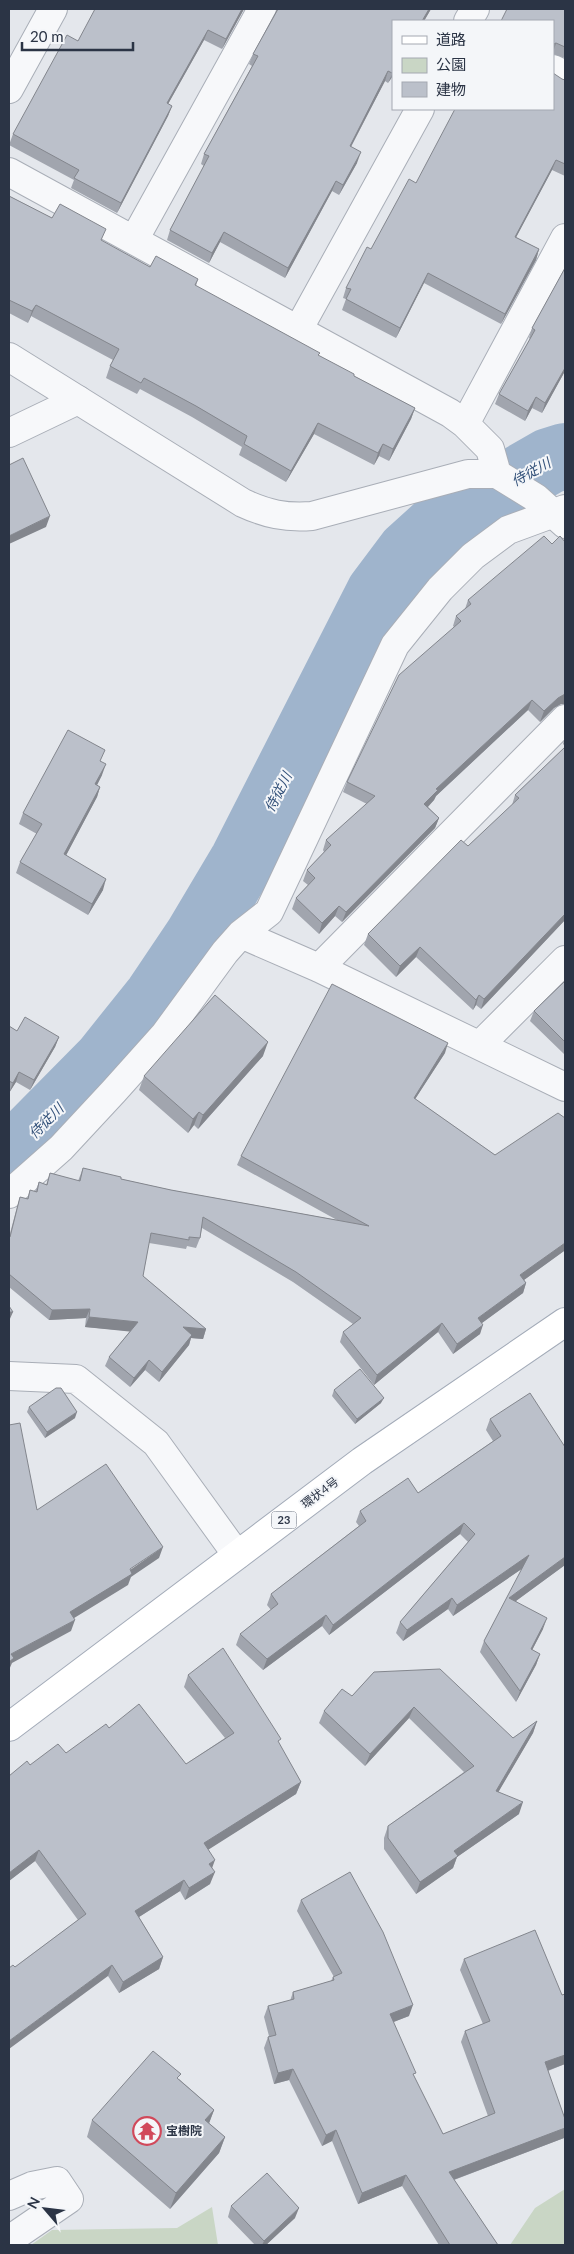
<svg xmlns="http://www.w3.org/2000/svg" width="574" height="2254" font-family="Lato,'Noto Sans JP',sans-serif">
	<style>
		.green { fill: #c9d6c5 }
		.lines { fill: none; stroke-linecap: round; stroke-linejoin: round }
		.river { stroke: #9fb4cc; stroke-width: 66 }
		.minor-casing { stroke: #a9aeb7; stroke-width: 30 }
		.tertiary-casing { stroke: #a9aeb7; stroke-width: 30 }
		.primary-casing { stroke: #a3abb8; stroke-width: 30 }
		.minor { stroke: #f7f8fa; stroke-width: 28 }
		.tertiary { stroke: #f7f8fa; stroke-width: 28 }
		.primary { stroke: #fff; stroke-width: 28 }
		.wall { fill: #a1a5ae }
		.shaded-wall { fill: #83868d }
		.building { fill: #bbc0ca; stroke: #83868d }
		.labels { text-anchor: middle; stroke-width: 4; stroke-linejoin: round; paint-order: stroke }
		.shield { fill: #f4f6f9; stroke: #676e7b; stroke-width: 1 }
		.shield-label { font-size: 11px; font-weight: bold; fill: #2b3445 }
		.street-label { font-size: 12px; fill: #2b3445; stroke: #f4f6f9 }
		.poi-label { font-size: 12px; font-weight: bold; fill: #2b3445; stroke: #f4f6f9; text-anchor: start }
		.water-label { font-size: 14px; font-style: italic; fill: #34527a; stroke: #f4f6f9 }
	</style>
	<rect width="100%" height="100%" fill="#e4e7ec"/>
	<path class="green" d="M 565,2189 L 565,2245 L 510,2245 L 535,2208 Z
		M 212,2207 L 218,2245 L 31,2245 L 52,2230 L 177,2228 Z"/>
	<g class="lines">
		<path class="river" d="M 9,1159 L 105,1062 L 157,997 L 196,939 L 243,860 L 379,593 L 409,553 L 442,523 L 549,461 L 565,456"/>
		<defs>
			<path id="minor" d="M 468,21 L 475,9
				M 553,69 L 565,75
				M 9,89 L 53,9
				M 9,172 L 450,413 L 465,424 L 490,449 L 497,474 L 536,498 L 565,524
				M 134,240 L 262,9
				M 298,330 L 420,109
				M 465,424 L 565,238
				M 9,433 L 78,400
				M 241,934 L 319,968 L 565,1087
				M 319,968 L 565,719
				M 481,1044 L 565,960
				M 9,1194 L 61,1148 L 114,1091 L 165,1034 L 225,952 L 241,934 L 269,912 L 395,645 L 440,589 L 473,556 L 508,530 L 565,509
				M 9,1376 L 76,1379 L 156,1443 L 237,1555
				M 9,2196 L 32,2186 L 57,2181 L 69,2199 L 9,2240"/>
			<path id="tertiary" d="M 9,357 L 243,503 C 267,514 285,518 312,516 L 468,474 L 497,474"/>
			<path id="primary" d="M 9,1727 L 362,1461 L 565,1322"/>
		</defs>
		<use href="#minor" class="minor-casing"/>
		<use href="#tertiary" class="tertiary-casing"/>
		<use href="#primary" class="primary-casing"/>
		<use href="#minor" class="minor"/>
		<use href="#tertiary" class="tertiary"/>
		<use href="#primary" class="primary"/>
	</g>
	<path class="wall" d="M 244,9 L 222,49 L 204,40 L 168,104 L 172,106 L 168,116 L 117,213 L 71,188 L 74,180 L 9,145 L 13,134 Z
		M 277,9 L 431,9 L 388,83 L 385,81 L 351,147 L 357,163 L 339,195 L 332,191 L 285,278 L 220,242 L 209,263 L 167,240 L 170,230 L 204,166 L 201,164 L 204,154 L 252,66 L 249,64 L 253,54 Z
		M 565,9 L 565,58 L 553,54 L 553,21 Z
		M 562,79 L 565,80 L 565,176 L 552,170 L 516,237 L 539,249 L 536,260 L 501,324 L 424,283 L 396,338 L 342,310 L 346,299 L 343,298 L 346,288 L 416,183 Z
		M 9,196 L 52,218 L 102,241 L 150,267 L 198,279 L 196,286 L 354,376 L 415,408 L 411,419 L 389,461 L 379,456 L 374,465 L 314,434 L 286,482 L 239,455 L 242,447 L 192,417 L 140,389 L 137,394 L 106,378 L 110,366 L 113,360 L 31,316 L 28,323 L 9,313 Z
		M 565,268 L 565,371 L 542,413 L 532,408 L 525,421 L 495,404 L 499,394 L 530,339 L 529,338 L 532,328 Z
		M 565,542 L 565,704 L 561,704 L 554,708 L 540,722 L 528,710 L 436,796 L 434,800 L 428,807 L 439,818 L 435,828 L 342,922 L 335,916 L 319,934 L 292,909 L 296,898 L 308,885 L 303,881 L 307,870 L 324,852 L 323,850 L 326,840 L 367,804 L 343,792 L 347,782 L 454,627 L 453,626 L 456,616 L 465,609 L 468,600 L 552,544 Z
		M 565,736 L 565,746 L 563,744 Z
		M 565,747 L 565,920 L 481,1009 L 476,1005 L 473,1010 L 416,957 L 396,977 L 364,945 L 368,934 L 468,846 L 512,805 L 515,795 Z
		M 101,761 L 102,775 L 97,785 L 100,787 L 97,797 L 66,855 L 103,890 L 88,915 L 16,873 L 20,862 L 37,834 L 19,824 L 23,813 Z
		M 565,981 L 565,1055 L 530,1021 L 534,1011 Z
		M 9,1026 L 17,1031 L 59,1037 L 55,1047 L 30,1090 L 16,1082 L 9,1093 Z
		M 445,1053 L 415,1099 L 495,1155 L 565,1118 L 565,1253 L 564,1251 L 524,1280 L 526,1283 L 523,1293 L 482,1323 L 480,1334 L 453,1354 L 438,1332 L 374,1385 L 340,1342 L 343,1332 L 353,1324 L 293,1282 L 202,1228 L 200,1238 L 196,1248 L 187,1246 L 186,1249 L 149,1243 L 143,1276 L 206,1329 L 203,1339 L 191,1338 L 189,1345 L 159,1382 L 145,1370 L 130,1387 L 105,1366 L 109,1357 L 130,1331 L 85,1327 L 86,1318 L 49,1320 L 9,1287 L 9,1237 L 17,1207 L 20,1197 L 27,1199 L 30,1190 L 35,1192 L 39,1182 L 46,1185 L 50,1173 L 78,1181 L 83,1168 L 121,1179 L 171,1190 L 337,1220 L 237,1165 L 241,1156 Z
		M 263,1056 L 198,1129 L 194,1125 L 188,1133 L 139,1090 L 144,1076 Z
		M 334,1390 L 381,1403 L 355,1424 L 332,1396 Z
		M 29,1407 L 75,1418 L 45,1438 L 27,1412 Z
		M 490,1419 L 565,1447 L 565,1565 L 516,1601 L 543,1629 L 532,1650 L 540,1654 L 536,1665 L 516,1702 L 480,1652 L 484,1641 L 523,1568 L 453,1616 L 448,1609 L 403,1641 L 396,1633 L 400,1622 L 468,1542 L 460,1534 L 329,1635 L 322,1626 L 263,1670 L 236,1645 L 240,1634 L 271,1610 L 267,1605 L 271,1594 L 359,1526 L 356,1522 L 360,1511 L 418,1493 L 493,1441 L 486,1430 Z
		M 374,1672 L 513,1738 L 537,1721 L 533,1733 L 498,1792 L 519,1814 L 457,1857 L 453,1868 L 416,1894 L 384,1849 L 384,1838 L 388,1826 L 464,1772 L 409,1718 L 365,1766 L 319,1723 L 324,1711 L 352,1696 Z
		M 188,1675 L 279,1744 L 301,1782 L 296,1794 L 208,1849 L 212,1868 L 210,1884 L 185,1900 L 180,1891 L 139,1917 L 163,1957 L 159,1969 L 119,1993 L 108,1976 L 15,1967 L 78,1920 L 35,1861 L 9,1881 L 9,1776 L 30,1765 L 66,1753 L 109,1728 L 186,1764 L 225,1738 L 184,1687 Z
		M 301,1900 L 409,2016 L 393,2022 L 414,2077 L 443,2134 L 488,2116 L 461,2042 L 465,2031 L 483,2024 L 460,1970 L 464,1959 L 562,1995 L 565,1994 L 565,2064 L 548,2071 L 564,2138 L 454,2180 L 498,2245 L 439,2245 L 402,2186 L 358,2204 L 332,2141 L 322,2146 L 289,2080 L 274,2084 L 264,2048 L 268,2037 L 269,2036 L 264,2017 L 268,2006 L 290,2001 L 293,1992 L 331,1981 L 333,1977 L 334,1977 L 297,1911 Z
		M 179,2079 L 214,2110 L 209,2123 L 225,2137 L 219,2153 L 170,2209 L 87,2137 L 92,2120 Z
		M 231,2206 L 295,2218 L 266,2245 L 255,2245 L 228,2217 Z"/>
	<path class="shaded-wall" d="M 242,9 L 244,9 L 222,49 L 226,39 Z
		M 429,9 L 431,9 L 424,21 L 422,21 Z
		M 208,30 L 204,40 L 163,113 L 167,103 Z
		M 556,43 L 553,53 L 553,44 Z
		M 388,71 L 385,81 L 346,156 L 350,146 Z
		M 393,72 L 393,76 L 388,83 Z
		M 172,106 L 168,116 L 117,213 L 121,203 Z
		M 361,152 L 357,163 L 339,195 L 343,185 Z
		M 556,160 L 552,170 L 511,247 L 515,237 Z
		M 336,181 L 332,191 L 285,278 L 288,268 Z
		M 224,232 L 220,242 L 209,263 L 212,253 Z
		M 539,249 L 536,260 L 501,324 L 505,314 Z
		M 428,273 L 424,283 L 396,338 L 400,328 Z
		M 36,305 L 31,316 L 28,323 L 32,311 Z
		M 565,368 L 565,371 L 542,413 L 545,403 Z
		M 536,397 L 532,408 L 525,421 L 528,411 Z
		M 415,408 L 411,419 L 389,461 L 393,449 Z
		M 318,423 L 314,434 L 286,482 L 291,471 Z
		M 383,444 L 379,456 L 374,465 L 378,453 Z
		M 50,516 L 46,527 L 9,544 L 9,536 Z
		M 565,694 L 565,704 L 561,704 L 554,708 L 540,722 L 544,711 L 558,698 Z
		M 532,700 L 528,710 L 436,796 L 434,800 L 421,814 L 424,804 L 436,789 Z
		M 106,764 L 102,775 L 92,795 L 95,784 Z
		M 100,787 L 97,797 L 61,865 L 64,854 Z
		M 439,818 L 435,828 L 342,922 L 346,912 Z
		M 106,879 L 103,890 L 88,915 L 92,904 Z
		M 339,906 L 335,916 L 319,934 L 322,923 Z
		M 565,914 L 565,920 L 481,1009 L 484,999 Z
		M 420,947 L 416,957 L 396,977 L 400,966 Z
		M 479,995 L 476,1005 L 473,1010 L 476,1000 Z
		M 59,1037 L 55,1047 L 30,1090 L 34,1080 Z
		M 268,1042 L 263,1056 L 198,1129 L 203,1115 Z
		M 448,1043 L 445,1053 L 410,1107 L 414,1098 Z
		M 19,1072 L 16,1082 L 9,1093 L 13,1083 Z
		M 199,1112 L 194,1125 L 188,1133 L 193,1119 Z
		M 565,1243 L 565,1248 L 564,1251 L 517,1285 L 520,1275 Z
		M 526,1283 L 523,1293 L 475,1328 L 478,1318 Z
		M 90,1309 L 86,1318 L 49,1320 L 52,1310 Z
		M 9,1312 L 13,1312 L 9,1321 Z
		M 89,1317 L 138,1322 L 134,1332 L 85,1327 Z
		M 442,1323 L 438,1332 L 374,1385 L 377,1375 Z
		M 483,1325 L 480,1334 L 453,1354 L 457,1344 Z
		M 183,1327 L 206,1329 L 203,1339 L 191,1338 L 189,1345 L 159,1382 L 162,1372 Z
		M 149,1360 L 145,1370 L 130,1387 L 134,1378 Z
		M 384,1398 L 381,1403 L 355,1424 L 357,1419 Z
		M 77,1412 L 75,1418 L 45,1438 L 47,1432 Z
		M 464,1523 L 460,1534 L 329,1635 L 333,1625 Z
		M 163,1547 L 159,1558 L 131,1577 L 128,1585 L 66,1623 L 70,1612 Z
		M 529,1555 L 526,1566 L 453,1616 L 457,1605 Z
		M 565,1557 L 565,1565 L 505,1609 L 509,1598 Z
		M 452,1598 L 448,1609 L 403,1641 L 407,1630 Z
		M 326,1615 L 322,1626 L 263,1670 L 267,1659 Z
		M 547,1618 L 543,1629 L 527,1660 L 531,1649 Z
		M 75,1620 L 71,1631 L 12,1663 L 9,1670 L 9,1661 L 11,1654 Z
		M 540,1654 L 536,1665 L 516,1702 L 520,1691 Z
		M 414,1707 L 409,1718 L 365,1766 L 370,1754 Z
		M 537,1721 L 533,1733 L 492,1803 L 496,1791 Z
		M 301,1782 L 296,1794 L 200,1855 L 204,1843 Z
		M 523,1802 L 519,1814 L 457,1857 L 453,1868 L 416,1894 L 420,1882 L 454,1851 Z
		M 39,1850 L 35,1861 L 9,1881 L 9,1873 Z
		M 215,1860 L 211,1871 L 209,1864 Z
		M 215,1872 L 210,1884 L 185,1900 L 189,1888 Z
		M 184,1880 L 180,1891 L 131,1922 L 135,1911 Z
		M 163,1957 L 159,1969 L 119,1993 L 123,1982 Z
		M 112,1965 L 108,1976 L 9,2049 L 9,2041 Z
		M 413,2005 L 409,2016 L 386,2025 L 390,2014 Z
		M 565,2055 L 565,2064 L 541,2073 L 545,2062 Z
		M 293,2069 L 289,2080 L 274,2084 L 278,2073 Z
		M 214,2110 L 208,2126 L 205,2120 Z
		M 565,2128 L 565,2134 L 564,2138 L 445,2183 L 449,2172 Z
		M 336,2130 L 332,2141 L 322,2146 L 326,2135 Z
		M 225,2137 L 219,2153 L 170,2209 L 176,2193 Z
		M 406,2175 L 402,2186 L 358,2204 L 362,2193 Z
		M 299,2208 L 295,2218 L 266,2245 L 262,2245 L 264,2241 Z"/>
	<path class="building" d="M 95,9 L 242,9 L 226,39 L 208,30 L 167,103 L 172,106 L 121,203 L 74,178 L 79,170 L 13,134 L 67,35 L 78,41 Z
		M 278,9 L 429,9 L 422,21 L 393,21 L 393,72 L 392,73 L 388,71 L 350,146 L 361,152 L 343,185 L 336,181 L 288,268 L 224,232 L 212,253 L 170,230 L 209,156 L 204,154 L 258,56 L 253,54 Z
		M 507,9 L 565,9 L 565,47 L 556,43 L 553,44 L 553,21 L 501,21 Z
		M 553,73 L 562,79 L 565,80 L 565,164 L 556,160 L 515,237 L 539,249 L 505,314 L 428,273 L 400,328 L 346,299 L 351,289 L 346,288 L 367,247 L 371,249 L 409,179 L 416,183 L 455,109 L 553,109 Z
		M 9,196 L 52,218 L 60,204 L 106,229 L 101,240 L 150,267 L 156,256 L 198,279 L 195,285 L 320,353 L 318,355 L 354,374 L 354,376 L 415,408 L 393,449 L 383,444 L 378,453 L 318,423 L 291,471 L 244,444 L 247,436 L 196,406 L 144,378 L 141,383 L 110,366 L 119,349 L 36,305 L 32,311 L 9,300 Z
		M 565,268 L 565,368 L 545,403 L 536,397 L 528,411 L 499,394 L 535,330 L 532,328 Z
		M 23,458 L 50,516 L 9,536 L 9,465 Z
		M 544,536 L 552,544 L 560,536 L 565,542 L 565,694 L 558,698 L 544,711 L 532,700 L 436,789 L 438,790 L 424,804 L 439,818 L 346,912 L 339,906 L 322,923 L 296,898 L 315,878 L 307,870 L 331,845 L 326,840 L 375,796 L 347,782 L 399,675 L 461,621 L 456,616 L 471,604 L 468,600 Z
		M 68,730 L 105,750 L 100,761 L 106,764 L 95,784 L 100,787 L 64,854 L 106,879 L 92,904 L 20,862 L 42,824 L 23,813 Z
		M 565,747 L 565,914 L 484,999 L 479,995 L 476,1000 L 420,947 L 400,966 L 368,934 L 461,840 L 468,846 L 519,798 L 515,795 Z
		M 565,981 L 565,1042 L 534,1011 Z
		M 332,984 L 448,1043 L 414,1098 L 495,1155 L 558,1113 L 565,1118 L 565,1243 L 520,1275 L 526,1283 L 478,1318 L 483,1325 L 457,1344 L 442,1323 L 377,1375 L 343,1332 L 361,1318 L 296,1272 L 203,1217 L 200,1238 L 189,1237 L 189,1240 L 151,1233 L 143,1276 L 206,1329 L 183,1327 L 192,1335 L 162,1372 L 149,1360 L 134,1378 L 109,1357 L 138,1322 L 89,1317 L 90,1309 L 52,1310 L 9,1274 L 9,1237 L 10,1237 L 20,1197 L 28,1199 L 30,1190 L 37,1192 L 39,1182 L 47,1185 L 50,1173 L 80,1181 L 83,1168 L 121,1177 L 121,1179 L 171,1190 L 369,1226 L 241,1156 Z
		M 215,995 L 268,1042 L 203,1115 L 199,1112 L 193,1119 L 144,1076 Z
		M 25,1017 L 59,1037 L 34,1080 L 19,1072 L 13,1083 L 9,1081 L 9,1026 L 17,1031 Z
		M 9,1306 L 13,1312 L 9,1312 Z
		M 360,1369 L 384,1398 L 357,1419 L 334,1390 Z
		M 56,1388 L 61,1388 L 77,1412 L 47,1432 L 29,1407 Z
		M 530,1393 L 565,1447 L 565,1557 L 509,1598 L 547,1618 L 531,1649 L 540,1654 L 520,1691 L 484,1641 L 529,1555 L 457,1605 L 452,1598 L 407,1630 L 400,1622 L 475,1534 L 464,1523 L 333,1625 L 326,1615 L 267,1659 L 240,1634 L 278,1604 L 271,1594 L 366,1521 L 360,1511 L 408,1478 L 418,1493 L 501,1436 L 490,1419 Z
		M 20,1423 L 37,1510 L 106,1464 L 163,1547 L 130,1569 L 132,1574 L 70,1612 L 75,1620 L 11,1654 L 14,1658 L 9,1662 L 9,1425 Z
		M 223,1648 L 281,1739 L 278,1741 L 301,1782 L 204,1843 L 215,1860 L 209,1864 L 215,1872 L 189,1888 L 184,1880 L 135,1911 L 163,1957 L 123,1982 L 112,1965 L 9,2041 L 9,1968 L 13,1965 L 15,1967 L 86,1914 L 39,1850 L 9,1873 L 9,1776 L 27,1761 L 30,1765 L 58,1744 L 66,1753 L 106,1724 L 109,1728 L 139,1704 L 186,1764 L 234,1733 L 188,1675 Z
		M 440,1669 L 513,1738 L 537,1721 L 496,1791 L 523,1802 L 454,1851 L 458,1856 L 420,1882 L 388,1838 L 388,1826 L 474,1766 L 414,1707 L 370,1754 L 324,1711 L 342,1689 L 352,1696 L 374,1672 Z
		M 350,1872 L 383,1932 L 413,2005 L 390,2014 L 416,2073 L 413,2074 L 443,2134 L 495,2113 L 465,2031 L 490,2021 L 464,1959 L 535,1930 L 562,1995 L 565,1994 L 565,2055 L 545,2062 L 565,2119 L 565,2128 L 449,2172 L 498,2245 L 450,2245 L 406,2175 L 362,2193 L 336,2130 L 326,2135 L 293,2069 L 278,2073 L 268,2037 L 276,2035 L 268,2006 L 294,1999 L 293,1992 L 334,1980 L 333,1977 L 342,1973 L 301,1900 Z
		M 153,2051 L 181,2074 L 177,2078 L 214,2110 L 205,2120 L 225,2137 L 176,2193 L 92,2120 Z
		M 267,2173 L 299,2208 L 264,2241 L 231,2206 Z"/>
	<defs>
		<symbol id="temple-ring" viewBox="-11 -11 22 22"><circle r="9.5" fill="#f4f6f9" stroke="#d1495b" stroke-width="1.5"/><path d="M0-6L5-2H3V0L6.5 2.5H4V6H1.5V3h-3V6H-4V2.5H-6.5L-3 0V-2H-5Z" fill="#d1495b"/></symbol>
	</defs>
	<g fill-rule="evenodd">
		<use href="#temple-ring" x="131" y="2115" width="32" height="32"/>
	</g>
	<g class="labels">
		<rect class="shield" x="271.5" y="1511.5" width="25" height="17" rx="4"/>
		<g class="shield-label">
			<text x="284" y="1524">23</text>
		</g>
		<g class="street-label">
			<text transform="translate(320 1493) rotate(-37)" y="4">環状4号</text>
		</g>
		<g class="poi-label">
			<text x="166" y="2135">宝樹院</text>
		</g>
		<g class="water-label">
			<text transform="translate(531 472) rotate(-29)" y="5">侍従川</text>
			<text transform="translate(278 792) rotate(-63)" y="5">侍従川</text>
			<text transform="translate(46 1121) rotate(-45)" y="5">侍従川</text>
		</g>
	</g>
	<rect width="574" height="2254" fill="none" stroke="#2b3445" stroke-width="20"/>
	<rect x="392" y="20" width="162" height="90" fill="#f4f6f9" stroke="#a4a8b1"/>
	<rect x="402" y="36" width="25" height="8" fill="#ffffff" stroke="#a4a8b1"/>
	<text x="436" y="45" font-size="15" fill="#2b3445">道路</text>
	<rect x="402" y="58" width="25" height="15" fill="#c9d6c5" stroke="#a4a8b1"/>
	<text x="436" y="70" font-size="15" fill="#2b3445">公園</text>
	<rect x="402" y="82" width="25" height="15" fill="#bbc0ca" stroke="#a4a8b1"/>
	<text x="436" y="95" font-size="15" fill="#2b3445">建物</text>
	<g transform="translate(45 2209) rotate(298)" stroke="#f4f6f9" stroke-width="4" paint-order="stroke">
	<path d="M0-4L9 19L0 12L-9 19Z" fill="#2b3445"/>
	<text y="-8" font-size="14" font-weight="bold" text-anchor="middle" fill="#2b3445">N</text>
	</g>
	<path d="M22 42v8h111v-8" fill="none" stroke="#2b3445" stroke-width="2.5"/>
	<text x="30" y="42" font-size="15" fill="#2b3445" stroke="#f4f6f9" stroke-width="4" paint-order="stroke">20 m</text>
</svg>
